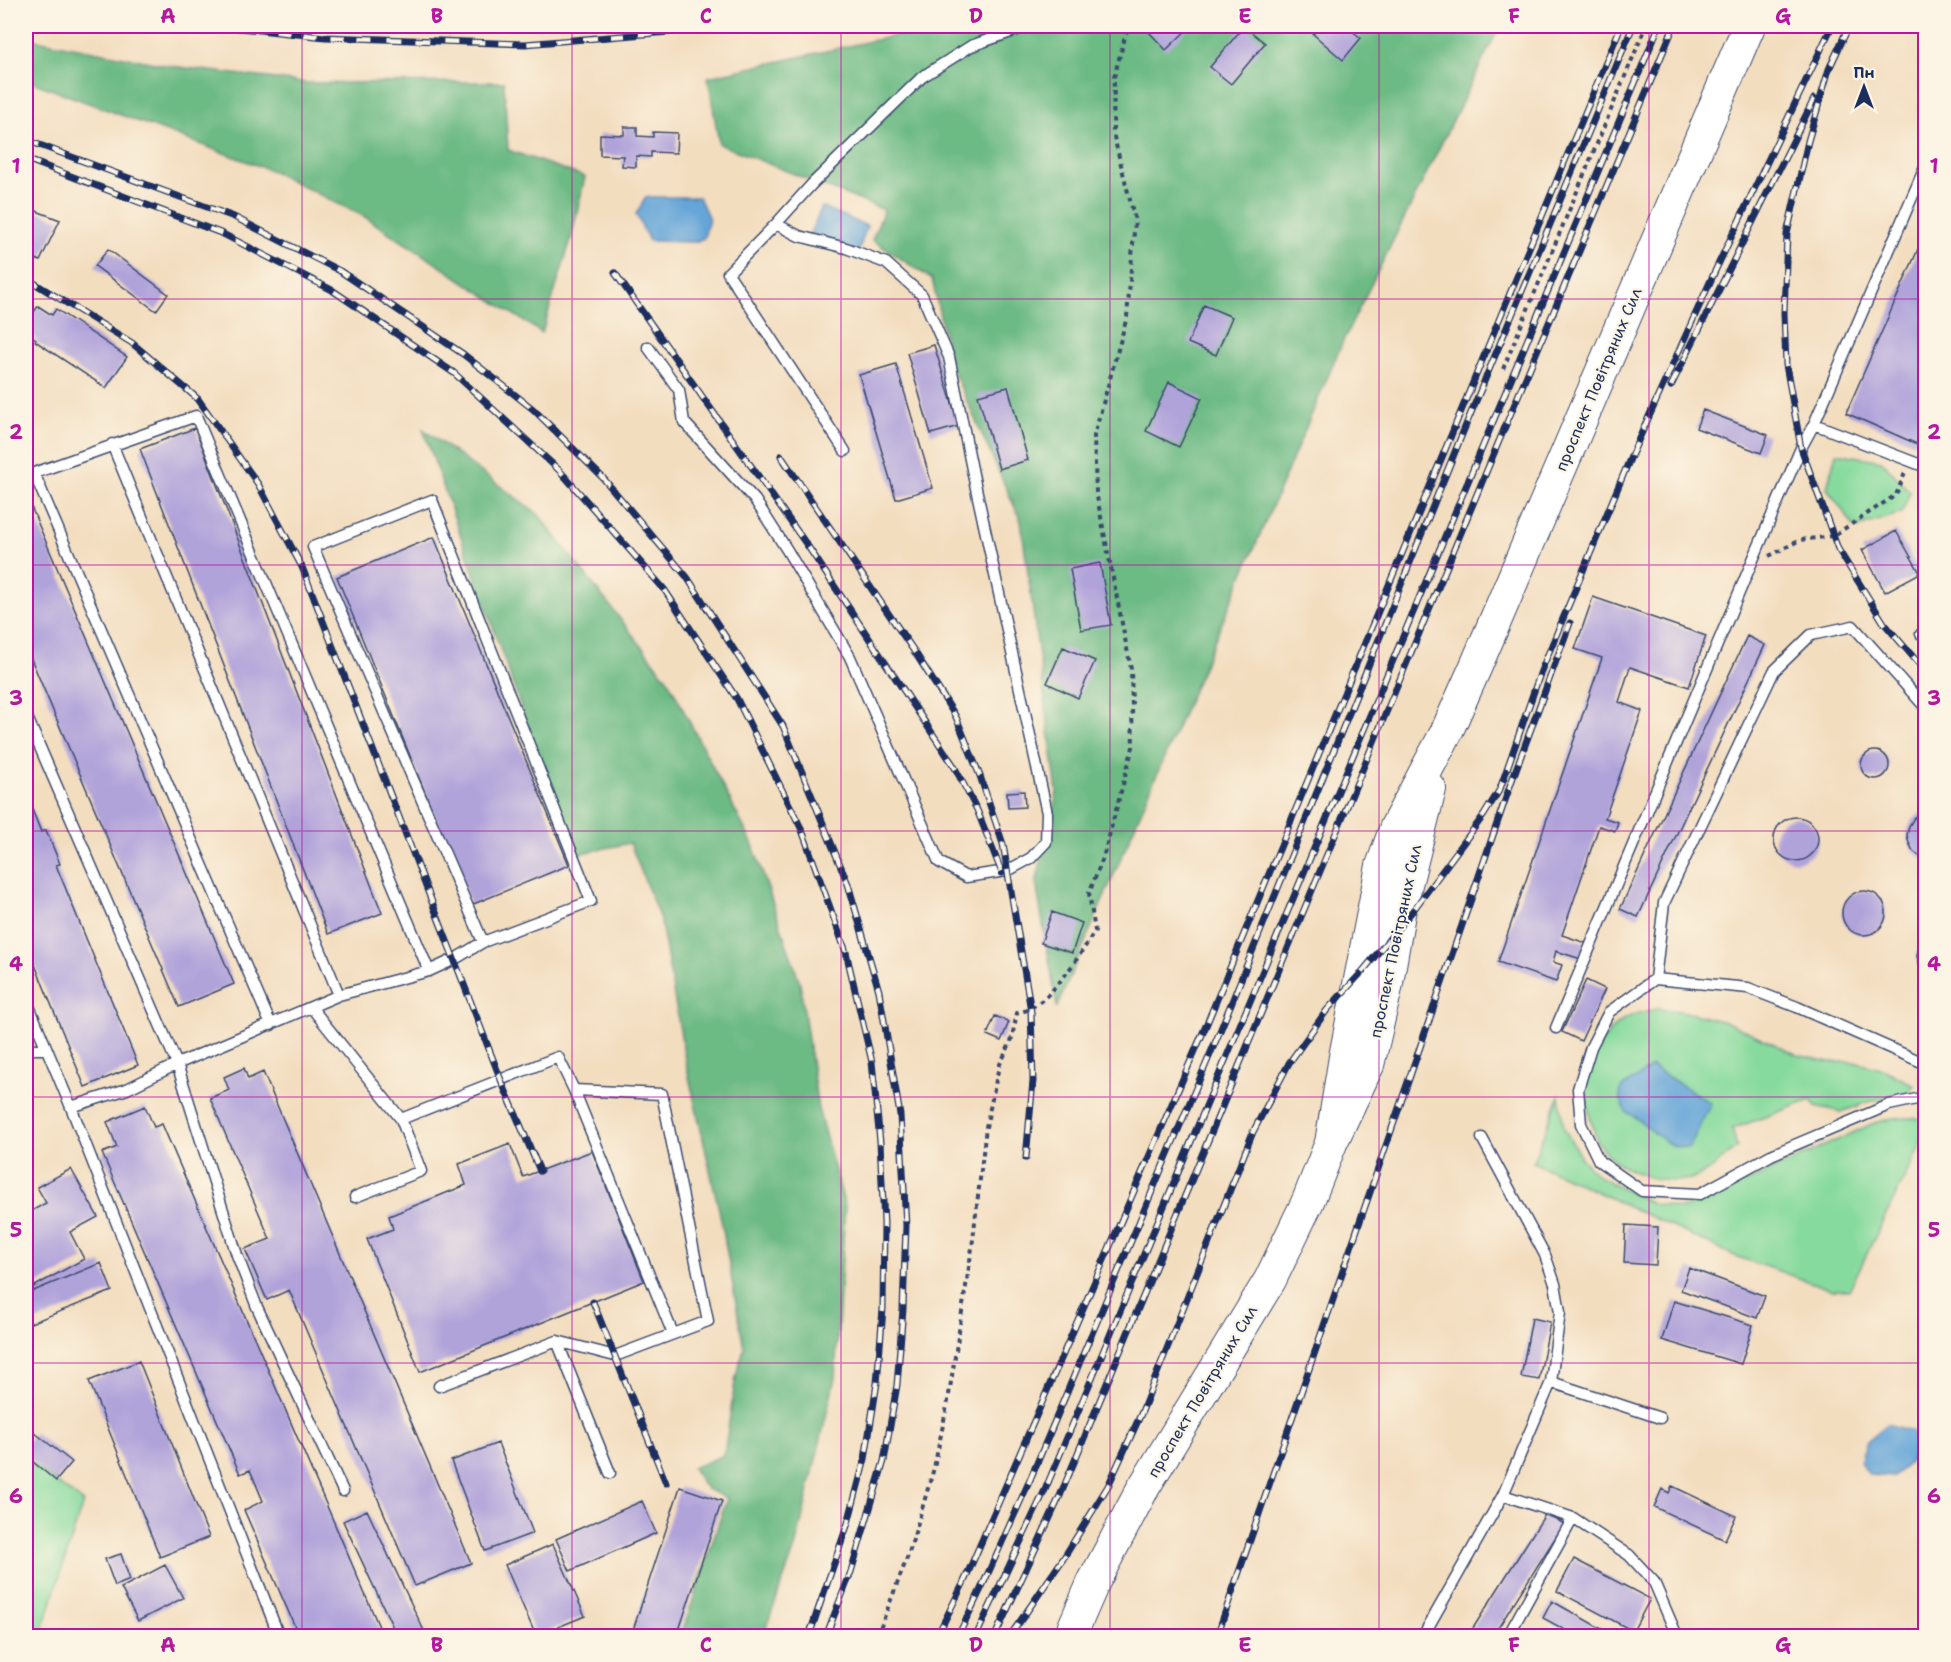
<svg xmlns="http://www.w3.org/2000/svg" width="1951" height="1662" font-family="'Shantell Sans',sans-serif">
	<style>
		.green { fill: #86da9d; stroke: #50847e; stroke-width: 1.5 }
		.forest { fill: #6cba84; stroke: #447471; stroke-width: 1.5 }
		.water { fill: #65a5d8; stroke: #406a9b; stroke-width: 1.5 }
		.building { fill: #b0a3da }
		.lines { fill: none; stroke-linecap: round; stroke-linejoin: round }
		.lane-casing { stroke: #3b496d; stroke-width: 13 }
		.primary-casing { stroke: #3b496d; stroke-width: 34 }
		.path { stroke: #3b496d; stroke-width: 4; stroke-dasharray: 4.5 4.5; stroke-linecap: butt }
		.lane { stroke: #fff; stroke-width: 10 }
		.primary { stroke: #fff; stroke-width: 32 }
		.rail-casing { stroke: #1b2f5e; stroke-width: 7 }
		.rail { stroke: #fcf5e5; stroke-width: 4.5; stroke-dasharray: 14; stroke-linecap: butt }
		.grid { fill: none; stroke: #b5179e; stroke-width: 1.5; stroke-opacity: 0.55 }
		.labels { text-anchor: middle; stroke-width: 4.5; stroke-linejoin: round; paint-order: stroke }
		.street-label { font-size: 16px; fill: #1b2f5e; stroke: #fcf5e5 }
		.neatline { fill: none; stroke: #b5179e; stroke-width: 2 }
		.grid-label { font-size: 20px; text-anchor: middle; font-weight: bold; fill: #b5179e }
	</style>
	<rect width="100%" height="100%" fill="#fcf5e5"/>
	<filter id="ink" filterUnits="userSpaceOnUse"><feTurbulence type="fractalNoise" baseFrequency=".0167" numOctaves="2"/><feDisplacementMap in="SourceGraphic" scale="12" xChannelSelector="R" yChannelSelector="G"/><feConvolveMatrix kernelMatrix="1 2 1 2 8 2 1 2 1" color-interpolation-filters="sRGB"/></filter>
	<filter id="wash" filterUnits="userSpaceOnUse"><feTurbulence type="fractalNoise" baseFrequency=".008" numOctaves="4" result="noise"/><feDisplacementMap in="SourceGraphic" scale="24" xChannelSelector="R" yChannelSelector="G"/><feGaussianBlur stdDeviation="1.35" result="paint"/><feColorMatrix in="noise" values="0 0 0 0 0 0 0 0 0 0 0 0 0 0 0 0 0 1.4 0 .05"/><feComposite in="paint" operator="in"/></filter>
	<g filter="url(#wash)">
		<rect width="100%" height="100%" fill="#f3ddbf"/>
		<path class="green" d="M 1836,453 L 1882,461 L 1910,492 L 1902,513 L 1855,528 L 1827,488 Z
			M 1657,1009 L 1682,1011 L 1729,1023 L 1798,1055 L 1829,1062 L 1854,1062 L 1885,1070 L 1914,1085 L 1908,1093 L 1874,1100 L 1841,1112 L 1816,1106 L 1811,1100 L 1732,1129 L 1737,1147 C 1725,1157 1712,1171 1697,1177 C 1665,1188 1618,1172 1599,1144 C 1596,1139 1595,1132 1593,1127 C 1589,1115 1586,1103 1586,1091 C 1586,1064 1605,1027 1631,1016 C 1638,1012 1649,1011 1657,1009 Z
			M 1559,1096 L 1564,1128 L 1581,1158 L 1598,1176 L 1654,1204 L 1680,1208 L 1701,1203 L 1874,1123 C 1892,1118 1908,1116 1925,1120 L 1925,1136 L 1849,1290 L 1833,1290 L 1735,1256 L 1533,1162 Z
			M 26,1460 L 83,1502 L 41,1636 L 26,1636 Z"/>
		<path class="forest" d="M 939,26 L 1500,26 L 1344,339 L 1057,1007 L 1036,883 L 1057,792 L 1021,521 L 951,366 L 932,279 L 872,240 L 884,210 L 719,144 L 708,77 Z
			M 26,38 L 171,66 L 308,83 L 504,82 L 508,150 L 585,177 L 571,239 L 542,333 L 365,217 L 270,170 L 26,80 Z
			M 423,429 L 538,514 L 668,680 L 753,845 L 800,983 L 818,1109 L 845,1206 L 835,1378 L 796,1545 L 763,1636 L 681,1636 L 727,1498 L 706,1489 L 692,1468 L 724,1455 L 736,1376 L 744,1348 L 721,1219 L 685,1059 L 661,922 L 630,843 L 573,855 Z"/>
		<path class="water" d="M 646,197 L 699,197 L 709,219 L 704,238 L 695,242 L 649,241 L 636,214 Z
			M 822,207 L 867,226 L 858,253 L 810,233 Z
			M 1652,1067 L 1711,1103 L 1689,1148 C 1683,1148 1676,1147 1670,1144 C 1653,1136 1643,1119 1626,1112 L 1620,1098 L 1621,1088 Z
			M 1887,1424 L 1912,1431 L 1915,1452 L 1907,1465 L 1893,1477 L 1869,1475 L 1860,1462 L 1867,1441 Z"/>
		<g id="blocks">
			<path class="building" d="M 1153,26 L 1191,26 L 1166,50 L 1148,31 Z
				M 1244,26 L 1265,43 L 1231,84 L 1210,67 Z
				M 1320,26 L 1346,26 L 1361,38 L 1343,60 L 1313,34 Z
				M 624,127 L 637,127 L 637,136 L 653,137 L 653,132 L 677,133 L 676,153 L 651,152 L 651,157 L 636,156 L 636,167 L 622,166 L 623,156 L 600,155 L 600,134 L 624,135 Z
				M 26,207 L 60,220 L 40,261 L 32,257 L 28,264 L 26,263 Z
				M 1926,231 L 1926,448 L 1846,413 Z
				M 108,249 L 168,294 L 156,311 L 95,266 Z
				M 1204,305 L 1232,317 L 1216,355 L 1188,343 Z
				M 38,306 L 52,315 L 56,309 L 127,357 L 106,388 L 35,341 L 36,339 L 26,332 L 26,324 Z
				M 934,345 L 959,426 L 931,434 L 907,353 Z
				M 896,364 L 933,488 L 896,499 L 859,375 Z
				M 1169,382 L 1202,398 L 1179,447 L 1146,431 Z
				M 1008,387 L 1028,460 L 999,469 L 978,395 Z
				M 1703,410 L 1768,435 L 1761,453 L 1696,428 Z
				M 195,428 L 382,913 L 328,934 L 140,449 Z
				M 26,495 L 234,984 L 179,1007 L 26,647 Z
				M 1896,531 L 1920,573 L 1885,592 L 1862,550 Z
				M 434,537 L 569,865 L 471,905 L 337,577 Z
				M 1100,563 L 1111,625 L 1081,630 L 1070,569 Z
				M 1593,597 L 1706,636 L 1689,687 L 1630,667 L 1619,702 L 1642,711 L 1605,818 L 1618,822 L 1615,831 L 1599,826 L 1562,935 L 1586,943 L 1581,959 L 1556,951 L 1553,962 L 1562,965 L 1556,982 L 1498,962 L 1602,658 L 1575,649 Z
				M 1747,636 L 1765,645 L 1638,917 L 1620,909 Z
				M 1063,647 L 1095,661 L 1078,698 L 1047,683 Z
				M1861 765a14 14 0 1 1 28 0a14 14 0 1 1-28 0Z
				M 1024,791 L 1025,807 L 1008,808 L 1007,792 Z
				M 26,794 L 41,832 L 46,830 L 60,864 L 56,865 L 138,1065 L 85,1087 L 26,943 Z
				M 1926,810 L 1926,861 L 1913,851 L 1909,843 L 1907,835 L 1909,826 L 1914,818 Z
				M1774 839a22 22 0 1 1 44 0a22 22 0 1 1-44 0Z
				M1842 913a22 22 0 1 1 44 0a22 22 0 1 1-44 0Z
				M 1052,912 L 1082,923 L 1072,953 L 1041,943 Z
				M 1926,935 L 1926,975 L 1919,964 L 1917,956 L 1919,946 Z
				M 1586,980 L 1605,989 L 1581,1041 L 1562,1032 Z
				M 995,1016 L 1009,1022 L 1001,1041 L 987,1035 Z
				M 244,1068 L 248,1079 L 263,1072 L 471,1563 L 415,1586 L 289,1290 L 267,1300 L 245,1249 L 270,1239 L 210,1098 L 229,1090 L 224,1077 Z
				M 145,1106 L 154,1127 L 162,1124 L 383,1636 L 299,1636 L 244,1510 L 263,1501 L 250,1470 L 240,1474 L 102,1153 L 117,1147 L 107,1122 Z
				M 510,1144 L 523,1177 L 592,1151 L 644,1281 L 420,1372 L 367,1239 L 393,1229 L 389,1216 L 466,1185 L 459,1164 Z
				M 71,1169 L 98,1217 L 70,1232 L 84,1259 L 26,1291 L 26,1214 L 46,1203 L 37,1187 Z
				M 1626,1225 L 1658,1227 L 1656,1265 L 1624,1263 Z
				M 101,1263 L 112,1291 L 26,1325 L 26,1294 Z
				M 1689,1268 L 1765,1296 L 1757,1318 L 1681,1290 Z
				M 1674,1301 L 1753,1325 L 1741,1364 L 1662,1340 Z
				M 1532,1318 L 1550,1322 L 1539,1380 L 1521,1377 Z
				M 139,1361 L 209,1537 L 160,1557 L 89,1381 Z
				M 35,1433 L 72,1462 L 56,1481 L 26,1456 L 26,1444 Z
				M 498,1443 L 533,1533 L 485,1551 L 451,1461 Z
				M 1672,1486 L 1736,1516 L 1725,1540 L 1654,1507 L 1662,1489 L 1669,1493 Z
				M 680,1487 L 722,1501 L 677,1636 L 631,1636 Z
				M 642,1501 L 656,1533 L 570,1571 L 556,1539 Z
				M 367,1510 L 426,1635 L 423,1636 L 397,1636 L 343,1521 Z
				M 1546,1513 L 1564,1524 L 1493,1636 L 1468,1636 Z
				M 553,1544 L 585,1616 L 536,1636 L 505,1565 Z
				M 121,1554 L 130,1580 L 115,1586 L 105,1559 Z
				M 1574,1559 L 1650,1599 L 1633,1631 L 1557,1591 Z
				M 165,1565 L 183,1598 L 138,1621 L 121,1588 Z
				M 1552,1601 L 1614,1636 L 1576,1636 L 1543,1618 Z
				M 202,1630 L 205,1636 L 190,1636 Z"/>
		</g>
	</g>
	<g filter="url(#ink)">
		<use href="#blocks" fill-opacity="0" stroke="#3b496d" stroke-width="1.5"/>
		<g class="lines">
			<defs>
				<path id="lane" d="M 776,224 L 728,273 L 845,451
					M 648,347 L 679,390 L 684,422 L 755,500 L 787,550 L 850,657 L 939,862 L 966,877 L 1007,871 L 1031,858 L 1046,842 L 1047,813 L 974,479 L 949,357 L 922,295 L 886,263 L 846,248 L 799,236 L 776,224 L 812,184 L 922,77 L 971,46 L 1028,26
					M 1814,424 L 1926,165
					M 112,444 L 339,995
					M 34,473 L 271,1025
					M 26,476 L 196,416 L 429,971
					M 1921,634 L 1926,636
					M 26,715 L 177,1064 L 237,1255 L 257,1307 L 343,1491
					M 1655,979 L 1664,903 L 1774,671 L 1811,635 L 1853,626 L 1926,708
					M 26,999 L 71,1107 L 279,1636
					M 311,1007 L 401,1119 L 558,1057 L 574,1090 L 662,1094 L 708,1321 L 615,1356 L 557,1341 L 439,1386
					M 1556,1028 L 1749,569 L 1801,448 L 1814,424 L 1926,467
					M 26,1049 L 45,1049
					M 1926,1064 L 1797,1007 L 1748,988 L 1655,979 L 1609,1012 L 1591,1047 L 1578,1089 L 1581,1124 L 1599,1161 L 1642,1191 L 1700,1194 L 1771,1155 L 1889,1105 L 1926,1097
					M 574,1090 L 673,1334
					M 71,1107 L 127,1089 L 177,1064 L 339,995 L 429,971 L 455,959 L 483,942 L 591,901 L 432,500 L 313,547 L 483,942
					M 355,1197 L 421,1171 L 401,1119
					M 557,1341 L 610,1473
					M 1551,1382 L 1660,1418
					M 1503,1495 L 1573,1518 L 1629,1555 L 1654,1582 L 1677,1636
					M 600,1636 L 603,1635
					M 1423,1636 L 1503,1495 L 1551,1382 L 1560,1312 L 1555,1284 L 1545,1255 L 1482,1138
					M 1508,1636 L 1573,1518"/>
				<path id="primary" d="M 1331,1143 L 1345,1057 L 1382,866 L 1396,827 L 1446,733 L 1476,666 L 1749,26
					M 1070,1636 L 1094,1581 L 1142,1490 L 1270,1280 L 1308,1201 L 1331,1143 L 1368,1065 L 1386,988 L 1400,908 L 1430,789"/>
			</defs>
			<use href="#lane" class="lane-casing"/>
			<use href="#primary" class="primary-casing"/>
			<path class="path" d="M 1503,369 L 1646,26
				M 1769,556 L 1800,540 L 1833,536 L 1896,495 L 1905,473
				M 877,1636 L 909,1553 L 934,1468 L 948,1401 L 972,1248 L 986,1127 L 999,1066 L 1011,1042 L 1017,1013 C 1048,1008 1079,956 1095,931 L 1089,893 L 1103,858 L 1133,747 L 1131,669 L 1096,492 L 1094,436 L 1127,317 L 1135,220 L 1113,133 L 1114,77 L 1128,26"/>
			<use href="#lane" class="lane"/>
			<use href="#primary" class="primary"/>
			<defs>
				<path id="rail" d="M 220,26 L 325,37 L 525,44 L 705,29 L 723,26
					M 1849,26 L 1829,69 L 1808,141 L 1787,234 L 1784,313 L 1786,365 L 1801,448 L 1838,549 L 1884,623 L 1926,672
					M 26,140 L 234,217 L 340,271 L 463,354 L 533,409 L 603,478 L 687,577 L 783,726 L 848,884 L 879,991 L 900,1115 L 906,1226 L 903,1309 L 897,1385 L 884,1461 L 851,1572 L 826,1636
					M 26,159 L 223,234 L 332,290 L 454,373 L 560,471 L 664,589 L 737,699 L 802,830 L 846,952 L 872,1062 L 880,1142 L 884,1223 L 883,1309 L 877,1383 L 865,1459 L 848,1523 L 809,1636
					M 615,273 L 809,548 L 954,766 L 977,810 L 1002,873
					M 26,278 L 132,343 L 198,399 L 258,484 L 302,567 L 501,1080 L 540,1171
					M 1671,386 L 1814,99
					M 781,456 L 916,654 L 956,717 L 980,776 L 1003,844 L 1031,1011 L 1033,1081 L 1026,1158
					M 593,1302 L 666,1483
					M 937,1636 L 963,1584 L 1205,1028 L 1621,26
					M 958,1636 L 981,1589 L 1029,1482 L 1220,1031 L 1463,432 L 1633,26
					M 976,1636 L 1045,1490 L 1659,26
					M 995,1636 L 1060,1496 L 1497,446 L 1674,26
					M 1010,1636 L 1063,1559 L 1108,1486 L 1141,1414 L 1253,1132 L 1289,1063 L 1327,1010 L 1362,972 L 1414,909 L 1484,815 L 1500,789 L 1541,671 L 1632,454 L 1716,269 L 1832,26
					M 1217,1636 L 1511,783 L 1570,623"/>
			</defs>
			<use href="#rail" class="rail-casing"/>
			<use href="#rail" class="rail"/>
		</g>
	</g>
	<path class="grid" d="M 302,26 L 302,1636M 572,26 L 572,1636M 841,26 L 841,1636M 1110,26 L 1110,1636M 1379,26 L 1379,1636M 1649,26 L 1649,1636M 26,299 L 1926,299M 26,565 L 1926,565M 26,831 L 1926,831M 26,1097 L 1926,1097M 26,1363 L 1926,1363"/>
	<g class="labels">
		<g class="street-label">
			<text transform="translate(1598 379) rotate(-67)" y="6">проспект Повітряних Сил</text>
			<text transform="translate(1395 941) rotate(-78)" y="6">проспект Повітряних Сил</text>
			<text transform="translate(1202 1391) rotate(-59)" y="6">проспект Повітряних Сил</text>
		</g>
	</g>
	<rect width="1951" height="1662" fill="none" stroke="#fcf5e5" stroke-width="66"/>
	<g transform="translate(1864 87)" stroke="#fcf5e5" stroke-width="4.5" paint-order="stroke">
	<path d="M0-4.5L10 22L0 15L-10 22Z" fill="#1b2f5e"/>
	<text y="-9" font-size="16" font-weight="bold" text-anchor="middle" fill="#1b2f5e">Пн</text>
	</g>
	<rect x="33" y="33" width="1885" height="1596" class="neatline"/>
	<g class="grid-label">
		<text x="168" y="23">A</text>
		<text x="437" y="23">B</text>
		<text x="706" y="23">C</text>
		<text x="976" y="23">D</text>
		<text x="1245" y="23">E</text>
		<text x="1514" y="23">F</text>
		<text x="1783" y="23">G</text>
		<text x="16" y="173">1</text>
		<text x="1934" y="173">1</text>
		<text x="16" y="439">2</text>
		<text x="1934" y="439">2</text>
		<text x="16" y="705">3</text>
		<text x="1934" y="705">3</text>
		<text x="16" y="971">4</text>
		<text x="1934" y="971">4</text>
		<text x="16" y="1237">5</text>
		<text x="1934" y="1237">5</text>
		<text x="16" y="1503">6</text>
		<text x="1934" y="1503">6</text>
		<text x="168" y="1652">A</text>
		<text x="437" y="1652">B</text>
		<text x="706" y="1652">C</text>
		<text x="976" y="1652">D</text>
		<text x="1245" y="1652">E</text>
		<text x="1514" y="1652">F</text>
		<text x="1783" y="1652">G</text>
	</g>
</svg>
